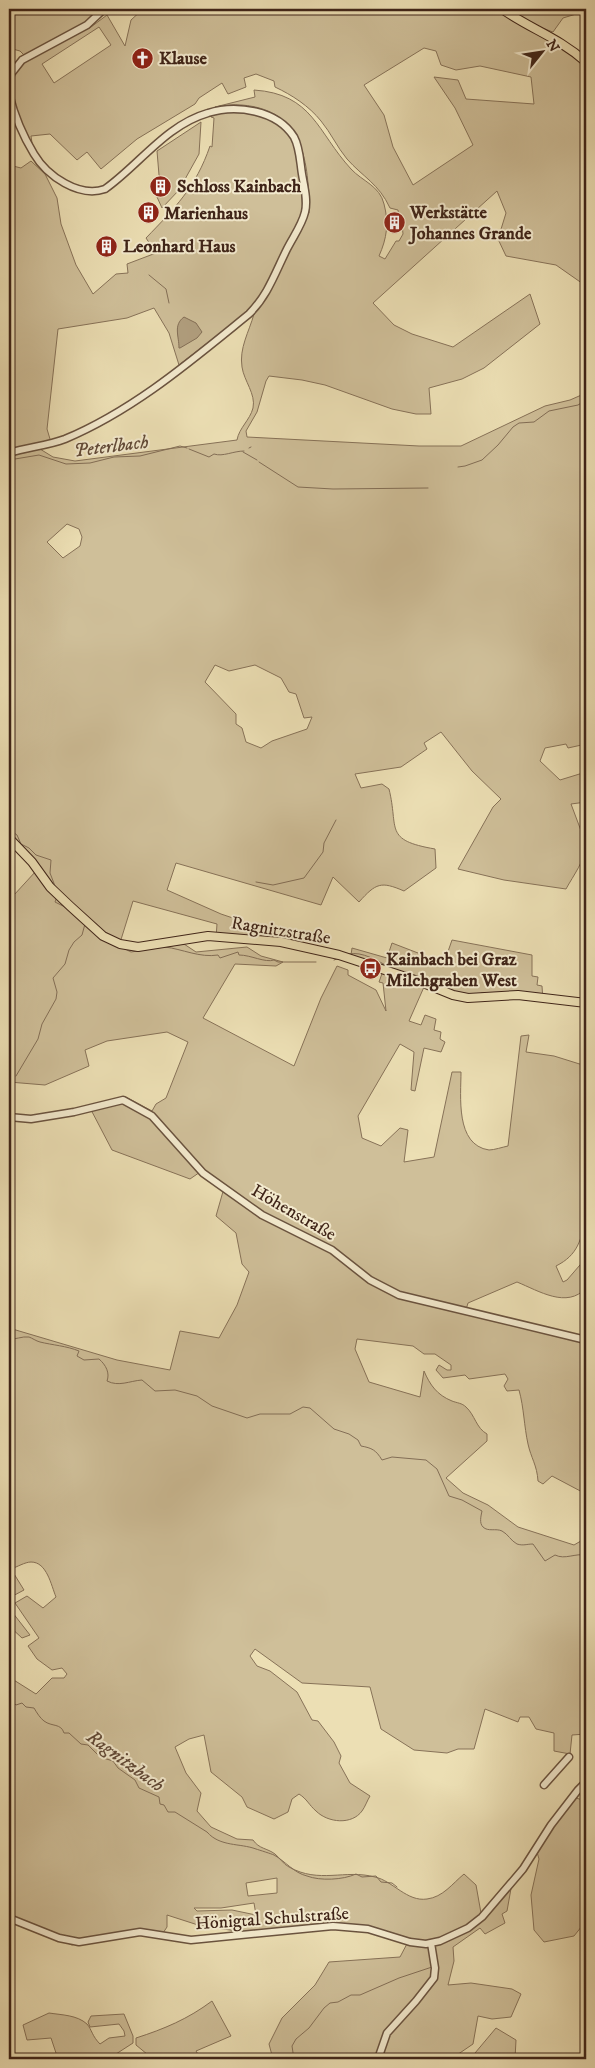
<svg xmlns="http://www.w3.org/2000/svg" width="595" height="2068" font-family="'IM FELL DW Pica',serif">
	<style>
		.green { fill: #cfbf99; stroke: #877258; fill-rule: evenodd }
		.water { fill: #b19f7f; stroke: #836e56 }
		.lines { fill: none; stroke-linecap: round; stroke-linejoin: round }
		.stream { stroke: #836e56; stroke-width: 1 }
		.minor-casing { stroke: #6a533f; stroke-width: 9 }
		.major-casing { stroke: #3f2418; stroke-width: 10 }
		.minor { stroke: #f3eace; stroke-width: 6 }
		.major { stroke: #ecdfb4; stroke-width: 8 }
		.labels { text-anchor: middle; stroke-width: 4; stroke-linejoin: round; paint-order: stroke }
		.poi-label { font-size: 18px; font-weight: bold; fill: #3f2418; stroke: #f3eace; text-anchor: start }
		.street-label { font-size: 18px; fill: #3f2418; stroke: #f3eace }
		.water-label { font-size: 19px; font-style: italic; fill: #614937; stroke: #f3eace }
	</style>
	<rect width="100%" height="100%" fill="#ecdfb4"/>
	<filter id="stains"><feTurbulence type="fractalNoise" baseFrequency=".004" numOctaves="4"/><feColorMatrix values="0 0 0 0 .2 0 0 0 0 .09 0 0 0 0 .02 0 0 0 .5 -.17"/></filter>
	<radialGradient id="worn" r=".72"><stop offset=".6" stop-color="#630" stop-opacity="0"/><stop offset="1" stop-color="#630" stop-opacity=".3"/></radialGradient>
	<path class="green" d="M 9,9 L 101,9 C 83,33 48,39 25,56 L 20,51 L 9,48 Z
		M 143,9 L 586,9 L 586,11 L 563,18 L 553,32 L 523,21 L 586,62 L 586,286 L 556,265 L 506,256 L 498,239 L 506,213 L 497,191 L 373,303 L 394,325 L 412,334 L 453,347 L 530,294 L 540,324 L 484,368 L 462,379 L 429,388 L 431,414 L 416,414 L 392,409 L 325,385 L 302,380 L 269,376 L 266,381 L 257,412 L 246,431 L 247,437 L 419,446 L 461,446 L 545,406 L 570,400 L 586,393 L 586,744 L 568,748 L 566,744 L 545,748 L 540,761 L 560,780 L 586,772 L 586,802 L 571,804 L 586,844 C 586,859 573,876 566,889 L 504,880 L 458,869 L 493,807 L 501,799 L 472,771 L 441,732 L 424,743 L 427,749 L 401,767 L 355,774 L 361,788 L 382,784 L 389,789 C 399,829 383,840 435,849 L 436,868 L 404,891 C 381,881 376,883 359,902 L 333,877 L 321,905 L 176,863 L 167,890 L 221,914 L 283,935 L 275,945 L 216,938 L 217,924 L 133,901 L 119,946 L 131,952 L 184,944 L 196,952 L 247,947 L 261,956 L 283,962 L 276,966 L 235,964 L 203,1018 L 294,1066 L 321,998 L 337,966 L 348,970 L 348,975 L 376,990 L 386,1011 L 383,983 L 379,982 L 384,968 L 351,955 L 352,948 L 387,958 L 392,943 L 444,963 L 452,940 L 532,955 L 532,976 L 538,977 L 537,985 L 542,986 L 543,1001 L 499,998 L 480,1000 L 424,987 L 409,1021 L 421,1025 L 425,1015 L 436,1019 L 434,1030 L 441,1032 L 440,1039 L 445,1042 L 441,1052 L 424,1048 L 415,1091 L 411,1090 L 414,1052 L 400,1044 L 358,1116 L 362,1138 L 381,1146 L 400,1128 L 408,1130 L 404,1162 L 434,1157 L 452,1072 L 461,1072 C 461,1096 455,1145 489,1150 C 494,1150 503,1147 508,1146 L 521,1036 L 529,1035 L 526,1052 L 554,1056 L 586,1066 L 586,1217 C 581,1240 578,1255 556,1266 L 563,1282 L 567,1280 L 586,1258 L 586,1288 C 567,1309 539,1291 517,1282 L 468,1303 L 465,1313 L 560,1336 L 586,1336 L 586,1494 L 552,1476 L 543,1484 L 538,1481 C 537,1465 531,1458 528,1444 C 524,1426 524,1408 519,1390 L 507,1391 L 504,1386 L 508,1379 L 505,1374 L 469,1379 L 465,1375 L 443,1378 L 436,1370 L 439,1365 L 447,1370 L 451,1370 L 451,1365 L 435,1354 L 424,1354 L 413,1346 L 357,1339 L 355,1349 L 369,1382 L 420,1397 L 424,1371 C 430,1385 437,1395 452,1401 C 457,1403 462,1403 466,1407 C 475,1415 476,1428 487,1434 L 487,1441 L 446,1478 L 463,1493 L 488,1505 L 518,1527 L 574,1545 L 586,1538 L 586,1734 L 572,1735 L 570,1754 L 554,1751 L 554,1733 L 536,1729 L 529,1717 L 520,1717 L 518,1722 L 485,1709 L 474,1749 L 458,1749 L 447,1753 L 414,1750 L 381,1729 L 370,1687 L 302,1683 L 255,1649 L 250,1656 L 257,1666 L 270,1671 L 297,1692 L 312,1720 L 318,1721 L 334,1742 L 341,1756 L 339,1763 L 350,1783 L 370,1796 C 367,1801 365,1807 362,1811 C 352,1825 328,1823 316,1811 C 309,1805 307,1799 299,1794 L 292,1799 L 288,1812 L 274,1819 L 247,1807 L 242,1797 L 211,1772 L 204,1735 L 189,1739 L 175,1747 L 186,1773 L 201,1793 L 197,1811 L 211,1827 L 237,1839 L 253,1840 C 259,1849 267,1848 275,1854 C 280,1858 283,1864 289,1867 C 319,1884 345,1869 375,1877 C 393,1881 407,1902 427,1899 C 443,1897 452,1884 464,1874 L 476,1885 L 481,1913 L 484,1916 L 512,1883 L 507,1911 L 502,1914 L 505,1923 L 485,1934 L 480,1928 L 453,1947 L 454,1961 L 448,1985 L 471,1983 L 512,1989 L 521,1994 L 511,2017 L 492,2019 L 478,2016 L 473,2044 L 451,2059 L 273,2059 L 269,2044 L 282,2018 L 315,1985 L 329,1962 L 400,1957 L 409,1940 L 347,1926 L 238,1933 L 236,1931 L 198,1925 L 167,1915 L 167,1927 L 163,1933 L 108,1934 L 72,1945 L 42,1933 L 40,1927 L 9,1916 L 9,1677 L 36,1694 L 52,1678 L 64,1678 L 67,1674 L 62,1668 L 52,1670 L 37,1659 L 28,1646 L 39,1638 L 15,1603 L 27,1596 L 43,1608 L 56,1597 C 51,1585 47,1562 31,1562 C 25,1562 17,1567 11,1569 L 24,1590 L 9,1598 L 9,1328 L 117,1360 L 170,1370 L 180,1331 L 219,1338 L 237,1305 L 249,1272 L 242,1264 L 236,1233 L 216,1216 L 224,1188 L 215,1177 L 203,1170 L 190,1179 L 112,1150 L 89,1106 L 126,1097 L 152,1111 L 156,1104 L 166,1098 L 188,1042 L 167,1032 L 107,1041 L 85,1050 L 89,1066 L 45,1085 L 9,1082 L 9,894 L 14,895 L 36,871 L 9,841 L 9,456 L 40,449 L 53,457 L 75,461 L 237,440 C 239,428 250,420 253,408 C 256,394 244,381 242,367 C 239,348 249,332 254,314 L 251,309 L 179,365 L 169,333 L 154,308 L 127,318 L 58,329 L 47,429 L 50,439 L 44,445 L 9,450 L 9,165 L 21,168 L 31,161 L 45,174 L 57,198 L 61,224 L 76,265 L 93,294 L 116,274 L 128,273 L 127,264 L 156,253 L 146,238 C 175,208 196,187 210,146 L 212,147 L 214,118 L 211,117 L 212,114 C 239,110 278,113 293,141 C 295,145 295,151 296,156 C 300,175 302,194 303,214 L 309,213 C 309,163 304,110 242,105 C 233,104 224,106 215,107 L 255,97 L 254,90 C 313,94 317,132 351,169 C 362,181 380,186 384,204 C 389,223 387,238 379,256 L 385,259 L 396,241 L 399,241 L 403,234 L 402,224 L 400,224 L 398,210 L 390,208 C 379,184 363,177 347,159 C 337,147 331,133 321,121 C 309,106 292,95 275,87 L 274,81 L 256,74 L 244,78 L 246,87 L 228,94 L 222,83 L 199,98 L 195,104 L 137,139 L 101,169 L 87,152 L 77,160 L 50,134 L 31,136 L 32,143 L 30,143 L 16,110 L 11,90 L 13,76 L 25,60 L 91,27 L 107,15 L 125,46 L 131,20 ZM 99,27 L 111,45 L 54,83 L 42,64 ZM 424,48 L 436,51 L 441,65 L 456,70 L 480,66 L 531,77 L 534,104 L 466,99 L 458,80 L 434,77 L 455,108 L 473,145 L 413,185 L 393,147 L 384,115 L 364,85 ZM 67,524 L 79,529 L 82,537 L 80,546 L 63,558 L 47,542 ZM 215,665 L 229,671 L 255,665 L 281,678 L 289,692 L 296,694 L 304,718 L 312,717 L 307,729 L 272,741 L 261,748 L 246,742 L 242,728 L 236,724 L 236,714 L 205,682 ZM 277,1878 L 277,1893 L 248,1896 L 246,1883 ZM 254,1903 L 256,1915 L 232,1910 L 197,1911 L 194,1908 L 221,1908 Z
		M 201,122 L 199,154 L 179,190 L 162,208 L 157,197 L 170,189 L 159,175 L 157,151 Z
		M 9,1608 L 30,1635 L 22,1638 L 9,1626 Z
		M 576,1798 L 586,1801 L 586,1921 L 574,1936 L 544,1942 L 534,1930 L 531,1895 L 539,1859 L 537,1852 L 549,1832 Z
		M 212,2001 L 231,2036 L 196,2051 L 201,2059 L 153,2059 L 136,2045 L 136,2038 C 164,2029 188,2019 212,2001 Z
		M 49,2013 C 62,2015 77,2015 87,2024 C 92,2030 92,2036 100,2044 L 109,2038 L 125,2036 L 124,2031 L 119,2024 L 90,2027 L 88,2022 L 91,2016 L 124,2014 L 133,2036 L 133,2043 L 116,2054 L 121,2059 L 58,2059 L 51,2038 L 27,2040 L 23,2025 Z
		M 496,2028 L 516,2040 L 515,2059 L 470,2059 Z"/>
	<path class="water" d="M 184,317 L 196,323 L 202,332 L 197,338 L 180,348 L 179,348 C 179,336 173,325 184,317 Z"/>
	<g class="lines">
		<path class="stream" d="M 149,275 L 166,289 L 169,303
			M 249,448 L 251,447
			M 189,449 L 209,457 L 214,454 C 223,457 233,451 244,451
			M 9,450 L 18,447
			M 243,452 L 257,460
			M 9,460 L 39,455 L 66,464 L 90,463 L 114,457 L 140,456 L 180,446 L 187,448
			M 259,462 L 298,487 L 333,489 L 428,488
			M 458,467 L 465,466 L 482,460 L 498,445 L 513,427 L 519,423 L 534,422 L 549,411 L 578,405 L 586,400
			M 9,829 L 17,835 L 21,844 L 29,848 L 36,855 L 51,860 L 50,873 L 55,886
			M 256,882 L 273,885 L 304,878 L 323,852 L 324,843 L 336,820
			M 57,897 L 55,902 L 65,907
			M 123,948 C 137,955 149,946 165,947 C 182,949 200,958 218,955 L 220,958 L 238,952 L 239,955 C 251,955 265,963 274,960 L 278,962 L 316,962
			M 349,954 C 362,951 378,961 389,967
			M 334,960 L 340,958
			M 424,979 L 455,992
			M 521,992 L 552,995
			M 481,993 L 504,992
			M 580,998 L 586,999
			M 16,1076 L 38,1039 L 42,1024 L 56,999 L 57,992 L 53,978 L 65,964 L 69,950 L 74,942 L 82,935 L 85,924
			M 9,1339 C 15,1340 22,1336 29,1337 C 32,1338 36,1341 40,1342 C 52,1345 67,1346 79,1351 L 77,1356 L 84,1360 L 99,1359 C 106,1365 110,1373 107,1381 C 119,1387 129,1381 142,1380 L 155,1391 L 175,1390 L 197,1396 L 212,1406 L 247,1418 L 260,1414 L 290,1414 L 303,1407 L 310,1408 L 334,1429 L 349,1434 L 358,1440 L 361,1446 C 372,1448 376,1450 382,1460 L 392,1457 L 426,1460 L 437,1469 L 449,1496 L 462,1500 L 482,1511 C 481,1516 479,1523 483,1527 C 488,1532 496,1528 502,1531 C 508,1534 511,1541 517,1544 C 523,1546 527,1544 533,1544 L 545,1561 L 555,1555 C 565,1560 575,1553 586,1555
			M 9,1699 L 16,1705 L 22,1703 L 26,1707 L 34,1708 C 37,1713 40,1718 44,1721 C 52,1727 61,1723 64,1733 L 69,1733 L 81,1744 L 88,1745 L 100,1757 L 113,1761 L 118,1768 L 135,1780 L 139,1788 L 159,1797 L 160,1804 L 164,1805 L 168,1812 L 175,1812 L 207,1832 C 220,1847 240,1843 256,1849 C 259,1850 272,1854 274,1855 C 285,1861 294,1873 307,1876 C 320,1881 343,1880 356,1874 L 362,1877 L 376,1876 L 381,1882 L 392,1883 L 397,1887
			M 294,2059 L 292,2046 L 296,2039 L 309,2028 L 324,2008 L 330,2003 L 338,2002 L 351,1995 L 360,1995 L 399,1978 L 432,1967"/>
		<defs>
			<path id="minor" d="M 9,86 L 11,74 L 22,60 L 87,25 L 104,9
				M 9,94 C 14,114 23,136 34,154 C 47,176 79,198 105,189 C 139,165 166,125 208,113 C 236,104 277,110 294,137 C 300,148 300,162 302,174 C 304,186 308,200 305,212 C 302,225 293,237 287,249 C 275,273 268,295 249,314 C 191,361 134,410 65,439 C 47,446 27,447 9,453
				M 9,1117 L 31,1119 L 74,1112 L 123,1100 L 152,1116 L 203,1173 L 262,1215 L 332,1250 L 370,1280 L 399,1295 L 586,1340
				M 544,1785 L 569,1757
				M 9,1918 L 59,1938 L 79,1942 L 140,1932 L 191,1940 L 333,1926 L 368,1929 L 410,1942 L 426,1944 L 440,1941 L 468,1928 L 482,1917 L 523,1869 L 551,1825 L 578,1790 L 586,1782
				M 378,2059 L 387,2033 L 416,2001 L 434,1978 L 435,1968 L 431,1943"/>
			<path id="major" d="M 502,9 C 530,29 558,37 586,62
				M 9,838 L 32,862 L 50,887 L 70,906 L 103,936 L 120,944 L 138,947 L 208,936 L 281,942 L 339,955 L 421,982 L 453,995 L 468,998 L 518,995 L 586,1003"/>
		</defs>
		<use href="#minor" class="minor-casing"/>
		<use href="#major" class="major-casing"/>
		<use href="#minor" class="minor"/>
		<use href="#major" class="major"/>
	</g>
	<defs>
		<symbol id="church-disc" viewBox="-11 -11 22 22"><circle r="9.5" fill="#8f2418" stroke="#f3eace"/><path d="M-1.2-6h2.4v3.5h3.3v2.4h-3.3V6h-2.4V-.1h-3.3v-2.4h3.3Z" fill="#fff"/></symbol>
		<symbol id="building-disc" viewBox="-11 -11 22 22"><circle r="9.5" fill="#8f2418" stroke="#f3eace"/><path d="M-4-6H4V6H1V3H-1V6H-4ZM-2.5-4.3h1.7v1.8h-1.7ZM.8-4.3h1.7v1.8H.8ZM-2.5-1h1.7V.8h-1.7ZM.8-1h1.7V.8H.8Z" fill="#fff"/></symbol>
		<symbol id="bus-disc" viewBox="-11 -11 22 22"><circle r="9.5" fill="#8f2418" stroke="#f3eace"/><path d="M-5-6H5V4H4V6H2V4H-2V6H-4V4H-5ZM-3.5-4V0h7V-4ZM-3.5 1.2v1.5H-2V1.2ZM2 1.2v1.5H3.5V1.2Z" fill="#fff"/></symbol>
	</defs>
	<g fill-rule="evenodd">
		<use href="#church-disc" x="130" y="46" width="25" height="25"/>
		<use href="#building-disc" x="148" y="174" width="25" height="25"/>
		<use href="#building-disc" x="136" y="200" width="25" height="25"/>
		<use href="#building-disc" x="382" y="210" width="25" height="25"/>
		<use href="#building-disc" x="94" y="234" width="25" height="25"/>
		<use href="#bus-disc" x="358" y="956" width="25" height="25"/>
	</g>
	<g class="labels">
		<g class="poi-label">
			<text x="159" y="64">Klause</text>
			<text x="177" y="192">Schloss Kainbach</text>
			<text x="410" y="218">Werkstätte<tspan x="410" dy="21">Johannes Grande</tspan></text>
			<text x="164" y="219">Marienhaus</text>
			<text x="123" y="252">Leonhard Haus</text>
			<text x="386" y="965">Kainbach bei Graz<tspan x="386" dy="21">Milchgraben West</tspan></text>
		</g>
		<g class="street-label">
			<text transform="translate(281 930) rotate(9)" y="6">Ragnitzstraße</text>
			<text transform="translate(294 1212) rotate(30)" y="6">Höhenstraße</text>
			<text transform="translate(272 1918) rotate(-4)" y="6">Hönigtal Schulstraße</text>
		</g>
		<g class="water-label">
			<text transform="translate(111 445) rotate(-7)" y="7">Peterlbach</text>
			<text transform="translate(126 1760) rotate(36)" y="7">Ragnitzbach</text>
		</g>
	</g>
	<rect width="595" height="2068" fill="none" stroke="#ecdfb4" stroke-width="30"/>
	<rect x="10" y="10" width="575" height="2048" fill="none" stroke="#3f2418" stroke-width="2.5"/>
	<rect x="15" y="15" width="565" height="2038" fill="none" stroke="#3f2418"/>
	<g transform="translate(542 52) rotate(60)" stroke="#f3eace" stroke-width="4" paint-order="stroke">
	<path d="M0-4L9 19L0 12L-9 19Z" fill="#3f2418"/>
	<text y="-8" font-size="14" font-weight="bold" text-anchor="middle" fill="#3f2418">N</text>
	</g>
	<rect width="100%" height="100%" filter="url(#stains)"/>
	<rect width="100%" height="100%" fill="url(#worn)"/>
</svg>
